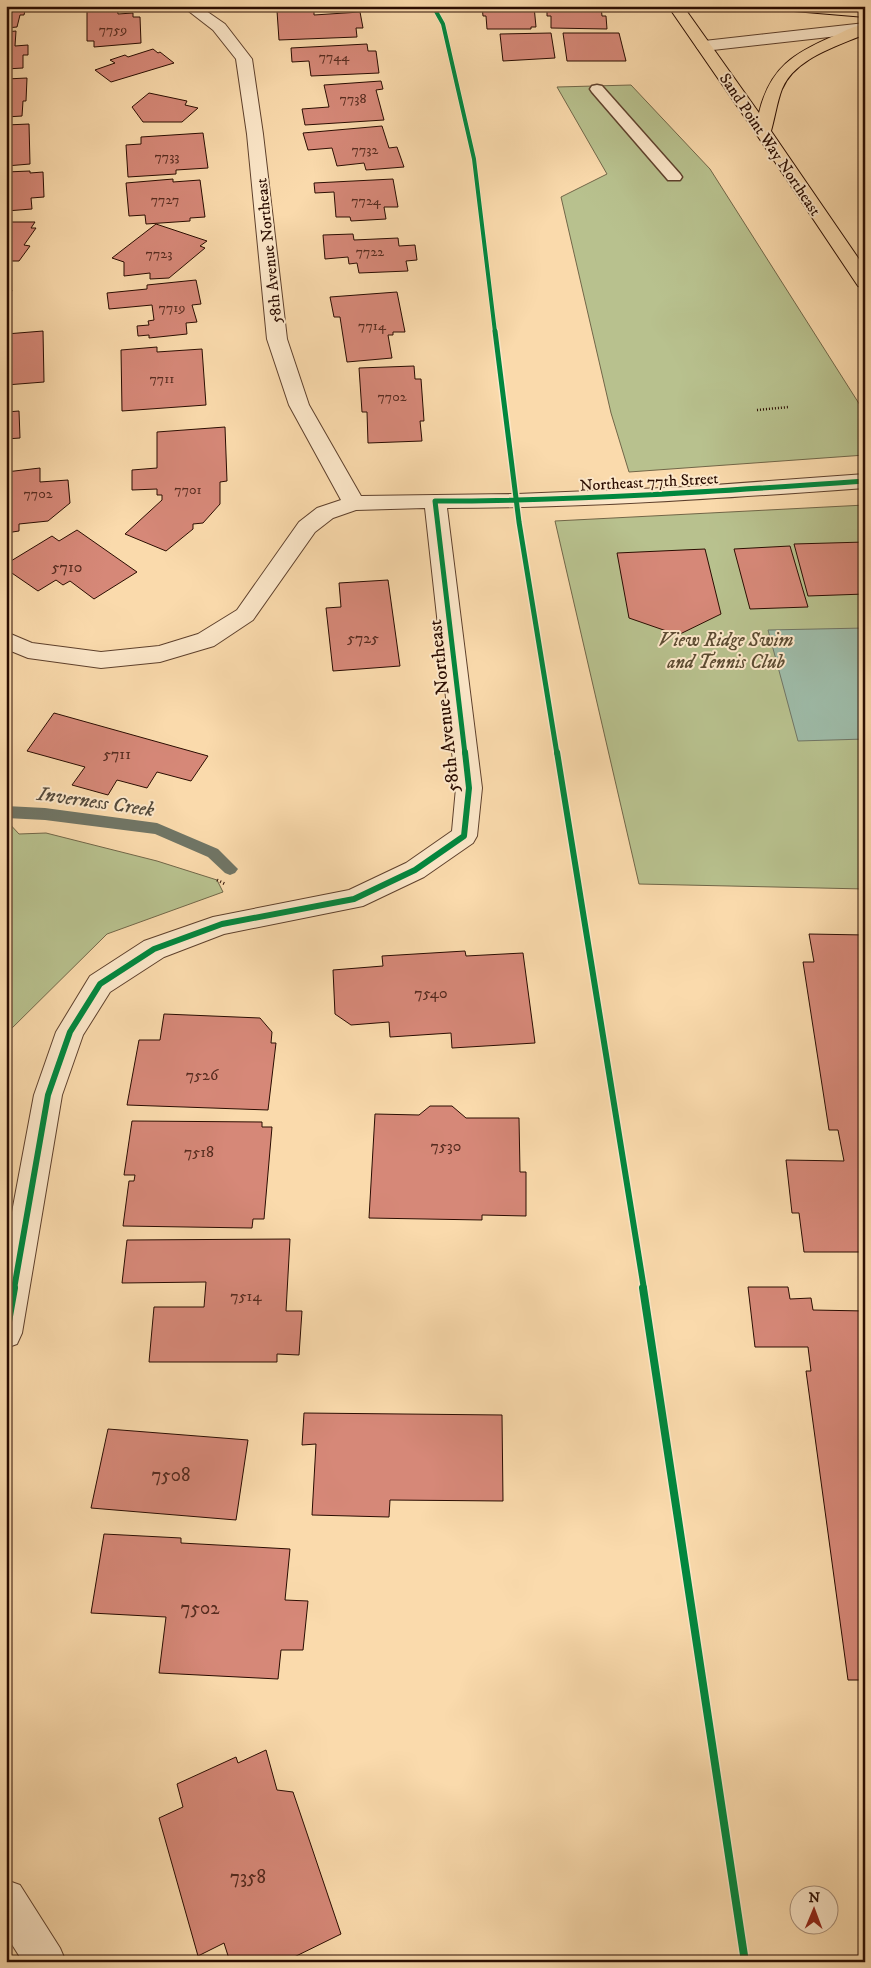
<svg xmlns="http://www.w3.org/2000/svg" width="871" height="1968" font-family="'IM FELL DW Pica',serif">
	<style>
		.green { fill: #b8c18e; stroke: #716648 }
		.water { fill: #9ebba8; stroke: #707565 }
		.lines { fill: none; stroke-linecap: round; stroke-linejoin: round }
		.stream { fill: #707565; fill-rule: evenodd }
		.building { fill: #d68878; stroke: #2a0c01 }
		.lane-casing { stroke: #5e402c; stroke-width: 3 }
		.street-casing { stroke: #5e402c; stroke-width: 2 }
		.primary-casing { stroke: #2a0c01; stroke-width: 2 }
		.path-far1 { stroke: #2a0c01; stroke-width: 2.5; stroke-dasharray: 1 2; stroke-linecap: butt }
		.path { stroke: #2a0c01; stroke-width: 3; stroke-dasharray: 1 2.5; stroke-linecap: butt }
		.lane { fill: #fce7c9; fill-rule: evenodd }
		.street { fill: #fce7c9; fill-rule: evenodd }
		.primary { fill: #fadaac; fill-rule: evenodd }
		.cycleway-far3-casing { stroke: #fce7c9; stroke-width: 5.5 }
		.cycleway-far2-casing { stroke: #fce7c9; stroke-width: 8 }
		.cycleway-far1-casing { stroke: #fce7c9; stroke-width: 9 }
		.cycleway-casing { stroke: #fce7c9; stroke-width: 11 }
		.cycleway-far3 { stroke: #00873e; stroke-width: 4 }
		.cycleway-far2 { stroke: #00873e; stroke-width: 5 }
		.cycleway-far1 { stroke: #00873e; stroke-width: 6 }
		.cycleway { stroke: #00873e; stroke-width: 8 }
		.labels { text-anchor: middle; stroke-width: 4; stroke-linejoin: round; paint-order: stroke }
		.far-number-label { font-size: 14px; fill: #552b1f }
		.far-street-label { font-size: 16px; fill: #2a0c01; stroke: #fce7c9 }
		.number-label { font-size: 16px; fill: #552b1f }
		.park-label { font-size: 19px; font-style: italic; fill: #5c4b32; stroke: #fce7c9 }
		.street-label { font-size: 19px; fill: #2a0c01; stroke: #fce7c9 }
		.near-number-label { font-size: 19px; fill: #552b1f }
		.water-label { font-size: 20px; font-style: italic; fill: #53493b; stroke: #fce7c9 }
	</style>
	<rect width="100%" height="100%" fill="#fadaac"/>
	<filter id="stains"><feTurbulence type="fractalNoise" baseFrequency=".004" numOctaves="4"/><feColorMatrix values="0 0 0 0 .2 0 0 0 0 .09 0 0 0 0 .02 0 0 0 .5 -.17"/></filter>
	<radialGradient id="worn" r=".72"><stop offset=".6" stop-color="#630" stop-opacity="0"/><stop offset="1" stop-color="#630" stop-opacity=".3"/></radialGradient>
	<path class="green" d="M 631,85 L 710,169 L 865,413 L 865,455 L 629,472 L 611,413 L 561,197 L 607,174 L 557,87 Z
		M 865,505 L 865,889 L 639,884 L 555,521 Z
		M 6,820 L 19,834 L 46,833 L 157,861 L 217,880 L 223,892 L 107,934 L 6,1034 Z"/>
	<path class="water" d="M 865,628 L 865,739 L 798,741 L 768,630 Z"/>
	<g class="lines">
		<path class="stream" d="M 6,806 L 45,808 L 157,823 L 218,849 L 238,869 L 235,873 L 230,875 L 225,873 L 208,857 L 155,834 L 45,820 L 6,818 Z"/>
	</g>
	<path class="building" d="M 6,6 L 26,6 L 24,15 L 20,15 L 17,27 L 6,28 Z
		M 91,6 L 117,6 L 118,14 L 133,13 L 133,17 L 140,17 L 141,43 L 94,47 L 94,41 L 87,41 L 87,9 Z
		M 482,6 L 534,6 L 536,27 L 531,27 L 531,29 L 487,29 L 486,16 L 483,16 Z
		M 547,6 L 601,6 L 602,16 L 606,16 L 607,29 L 551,28 L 551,16 L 547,16 Z
		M 314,10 L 314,15 L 360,12 L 363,28 L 356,28 L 357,37 L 279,40 L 277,11 Z
		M 16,31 L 15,46 L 28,45 L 28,55 L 23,55 L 23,68 L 6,69 L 6,32 Z
		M 551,33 L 555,58 L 503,61 L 500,34 Z
		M 563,33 L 619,33 L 626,61 L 567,61 Z
		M 367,44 L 368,51 L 376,51 L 379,73 L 311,76 L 309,61 L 292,62 L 291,48 Z
		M 153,49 L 158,53 L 160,52 L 174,63 L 111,82 L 95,70 L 115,63 L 110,60 L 125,55 L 128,57 Z
		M 27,78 L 26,101 L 23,101 L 22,116 L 6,117 L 6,79 Z
		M 381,81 L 383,89 L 376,90 L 384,120 L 305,125 L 302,109 L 329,107 L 324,85 Z
		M 149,93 L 187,101 L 185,105 L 198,108 L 182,122 L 143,122 L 132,107 Z
		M 29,124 L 30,164 L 6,166 L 6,125 Z
		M 382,126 L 389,148 L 397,147 L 404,167 L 366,170 L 364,163 L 337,166 L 332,148 L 308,150 L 303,133 Z
		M 203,133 L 208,168 L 176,170 L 176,174 L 128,177 L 126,145 L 141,144 L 141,137 Z
		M 30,171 L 30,173 L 43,172 L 44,197 L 31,198 L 32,209 L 6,211 L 6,172 Z
		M 173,179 L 173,182 L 200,180 L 205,217 L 190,218 L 190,221 L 146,224 L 145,215 L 129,216 L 126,183 Z
		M 393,179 L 398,207 L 384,207 L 386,219 L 351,221 L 350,217 L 336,217 L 334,192 L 315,193 L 314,183 Z
		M 6,222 L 35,222 L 31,228 L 36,228 L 24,245 L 30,246 L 19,261 L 6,261 Z
		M 156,224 L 207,241 L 200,246 L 205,248 L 169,278 L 150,279 L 150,273 L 124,276 L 124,262 L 112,258 Z
		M 353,234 L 354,240 L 398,238 L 399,246 L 415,245 L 417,260 L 406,261 L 408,271 L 359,273 L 357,263 L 349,264 L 348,257 L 325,259 L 323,235 Z
		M 196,280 L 201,304 L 192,305 L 197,322 L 186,323 L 187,334 L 149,338 L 149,335 L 138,336 L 137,326 L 149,325 L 148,321 L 154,320 L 152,305 L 109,309 L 107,293 L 147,289 L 147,285 Z
		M 6,290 L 12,290 L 6,310 Z
		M 397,292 L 405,332 L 393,332 L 393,335 L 388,335 L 392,358 L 347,362 L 340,317 L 334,317 L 330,297 Z
		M 43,331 L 44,382 L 6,385 L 6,334 Z
		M 157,347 L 157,352 L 202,349 L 206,405 L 122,411 L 121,350 Z
		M 414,366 L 415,379 L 421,379 L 424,421 L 420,421 L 422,441 L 368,443 L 367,412 L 362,412 L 359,368 Z
		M 19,411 L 20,438 L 6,439 L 6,412 Z
		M 225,427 L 227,481 L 220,482 L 220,504 L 203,523 L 193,524 L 193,529 L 166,551 L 125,534 L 162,500 L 162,495 L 157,495 L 157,489 L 132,490 L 132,470 L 157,468 L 157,432 Z
		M 40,468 L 40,482 L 68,480 L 70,503 L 48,521 L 19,524 L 19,531 L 6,533 L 6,472 Z
		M 77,530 L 137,572 L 94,599 L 70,581 L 63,585 L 56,580 L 38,591 L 6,569 L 6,564 L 52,536 L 59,541 Z
		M 865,542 L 865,594 L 808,596 L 794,544 Z
		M 790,546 L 808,607 L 750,609 L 734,549 Z
		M 705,549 L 721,614 L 678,635 L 629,618 L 617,553 Z
		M 388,580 L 400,666 L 333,671 L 326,608 L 341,607 L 339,583 Z
		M 54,713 L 208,756 L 191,781 L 157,772 L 147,788 L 117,780 L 108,795 L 72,785 L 85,767 L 27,751 Z
		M 809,934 L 865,935 L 865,1252 L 804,1252 L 799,1213 L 792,1213 L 786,1160 L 844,1161 L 838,1130 L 829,1130 L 803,962 L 814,962 Z
		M 465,951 L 466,956 L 523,953 L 535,1043 L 452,1048 L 451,1033 L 390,1037 L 389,1022 L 351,1025 L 335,1014 L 333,970 L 383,966 L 382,956 Z
		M 164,1014 L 260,1018 L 272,1032 L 271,1043 L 276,1043 L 268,1110 L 127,1105 L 139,1040 L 160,1040 Z
		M 430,1106 L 452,1106 L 466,1118 L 519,1118 L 520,1172 L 526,1172 L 526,1216 L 482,1215 L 482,1220 L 369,1218 L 375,1114 L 419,1115 Z
		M 132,1121 L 262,1122 L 262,1127 L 272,1127 L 264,1219 L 253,1219 L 252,1228 L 123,1226 L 129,1181 L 134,1181 L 135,1175 L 124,1175 Z
		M 290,1239 L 286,1311 L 302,1311 L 299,1355 L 277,1354 L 277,1362 L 149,1362 L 154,1307 L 204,1307 L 206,1282 L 122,1283 L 127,1240 Z
		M 748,1287 L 788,1287 L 790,1299 L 811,1298 L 813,1310 L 865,1311 L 865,1680 L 848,1680 L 806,1371 L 811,1371 L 808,1347 L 755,1347 Z
		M 304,1413 L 502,1415 L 503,1501 L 390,1500 L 389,1517 L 312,1515 L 316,1444 L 302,1445 Z
		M 108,1429 L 248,1440 L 236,1520 L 91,1508 Z
		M 104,1534 L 181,1538 L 181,1543 L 290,1549 L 285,1600 L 308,1601 L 303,1650 L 281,1650 L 278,1679 L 159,1673 L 166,1617 L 91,1613 Z
		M 266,1750 L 277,1790 L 293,1792 L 341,1934 L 284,1962 L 230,1962 L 224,1943 L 198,1956 L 159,1818 L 183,1807 L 177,1784 L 236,1757 L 238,1763 Z"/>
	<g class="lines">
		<defs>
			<path id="lane" d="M 597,85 L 602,86 L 680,174 L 682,177 L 680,180 L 668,180 L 592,92 L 590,89 L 592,86 Z"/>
			<path id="street" d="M 182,6 L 199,6 L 225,24 L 252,59 L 263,134 L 287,339 L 309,405 L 361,496 L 517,494 L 687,487 L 865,474 L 865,488 C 725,498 586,508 447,508 L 482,788 L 477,836 L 473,843 L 424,877 L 363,906 L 224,934 L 164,957 L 110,992 L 83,1035 L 62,1095 L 22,1333 L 17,1344 L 6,1348 L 6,1244 L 34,1095 L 56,1032 L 90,976 L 144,941 L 213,917 L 349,890 L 406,863 L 452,831 L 456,788 L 425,508 L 356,510 L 333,518 L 315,532 L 253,620 L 214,646 L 160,662 L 101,668 L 28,658 L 6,649 L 6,632 L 32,643 L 101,652 L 159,646 L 198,634 L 237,610 L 299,522 L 317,508 L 341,500 L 289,405 L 267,339 L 247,134 L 236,59 L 213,30 Z
				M 865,23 L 865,33 L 704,51 L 698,49 L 696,46 L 698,43 L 704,41 Z
				M 6,1880 L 20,1885 L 60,1948 L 66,1962 L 23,1962 L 6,1935 Z"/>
			<path id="primary" d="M 668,6 L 683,6 L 759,113 C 770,67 794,53 836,35 C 845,31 855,25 865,25 L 865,34 C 836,47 795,58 782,89 C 777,102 775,117 771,131 L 865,268 L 865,288 L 858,286 L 755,132 Z
				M 787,6 L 865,7 L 865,17 L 794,11 L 789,9 Z"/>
		</defs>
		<use href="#lane" class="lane-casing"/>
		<use href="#street" class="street-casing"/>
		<use href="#primary" class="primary-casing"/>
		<path class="path-far1" d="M 757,410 L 789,407"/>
		<path class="path" d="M 217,880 L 225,884"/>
		<use href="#lane" class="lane"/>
		<use href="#street" class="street"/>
		<use href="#primary" class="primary"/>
		<defs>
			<path id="cycleway-far3" d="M 433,6 L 443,24 L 474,159 L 495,332"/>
			<path id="cycleway-far2" d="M 495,331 L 519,522 L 557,754
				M 465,754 L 435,501 C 579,501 722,491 865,481"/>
			<path id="cycleway-far1" d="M 557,752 L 644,1289
				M 14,1289 L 48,1095 L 70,1032 L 100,984 L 154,949 L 222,924 L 354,899 L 415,870 L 464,836 L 469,788 L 465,752"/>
			<path id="cycleway" d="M 643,1288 L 745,1962
				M 6,1333 L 14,1288"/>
		</defs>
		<use href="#cycleway-far3" class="cycleway-far3-casing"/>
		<use href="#cycleway-far2" class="cycleway-far2-casing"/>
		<use href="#cycleway-far1" class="cycleway-far1-casing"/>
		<use href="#cycleway" class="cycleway-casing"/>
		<use href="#cycleway-far3" class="cycleway-far3"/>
		<use href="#cycleway-far2" class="cycleway-far2"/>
		<use href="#cycleway-far1" class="cycleway-far1"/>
		<use href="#cycleway" class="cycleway"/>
	</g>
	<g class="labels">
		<g class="far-number-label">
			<text x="113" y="34">7759</text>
			<text x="334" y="61">7744</text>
			<text x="353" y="103">7738</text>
			<text x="365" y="154">7732</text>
			<text x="167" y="161">7733</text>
			<text x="165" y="204">7727</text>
			<text x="366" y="205">7724</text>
			<text x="370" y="256">7722</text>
			<text x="159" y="258">7723</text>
			<text x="172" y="312">7719</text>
			<text x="372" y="330">7714</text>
			<text x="162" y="383">7711</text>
			<text x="392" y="401">7702</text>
			<text x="188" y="494">7701</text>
			<text x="38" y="498">7702</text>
		</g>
		<g class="far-street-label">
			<text transform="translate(771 144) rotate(56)" y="6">Sand Point Way Northeast</text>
			<text transform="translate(268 251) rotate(-96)" y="6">58th Avenue Northeast</text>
			<text transform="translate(649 481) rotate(-3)" y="6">Northeast 77th Street</text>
		</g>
		<g class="number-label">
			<text x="67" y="572">5710</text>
			<text x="363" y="643">5725</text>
			<text x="117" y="759">5711</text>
			<text x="431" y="998">7540</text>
			<text x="202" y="1080">7526</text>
			<text x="446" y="1151">7530</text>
			<text x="199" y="1157">7518</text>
			<text x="246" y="1301">7514</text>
		</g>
		<g class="park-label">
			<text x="726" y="646">View Ridge Swim<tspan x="726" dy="22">and Tennis Club</tspan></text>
		</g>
		<g class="street-label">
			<text transform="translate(443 706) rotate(-96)" y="7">58th Avenue Northeast</text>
		</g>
		<g class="near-number-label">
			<text x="171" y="1481">7508</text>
			<text x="200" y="1614">7502</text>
			<text x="248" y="1883">7358</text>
		</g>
		<g class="water-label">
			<text transform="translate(96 801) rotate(8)" y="7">Inverness Creek</text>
		</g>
	</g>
	<rect width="871" height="1968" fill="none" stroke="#fadaac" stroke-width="25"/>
	<rect x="8" y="8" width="856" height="1953" fill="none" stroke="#2a0c01" stroke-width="2.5"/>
	<rect x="12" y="12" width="846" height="1943" fill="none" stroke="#2a0c01"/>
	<g transform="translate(814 1910) rotate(1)"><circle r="24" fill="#fce7c9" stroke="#a88f79"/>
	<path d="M0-4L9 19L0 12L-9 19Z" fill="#8f2418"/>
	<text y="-8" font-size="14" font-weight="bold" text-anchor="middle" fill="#2a0c01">N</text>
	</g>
	<rect width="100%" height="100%" filter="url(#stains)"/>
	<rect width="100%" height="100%" fill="url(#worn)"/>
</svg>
